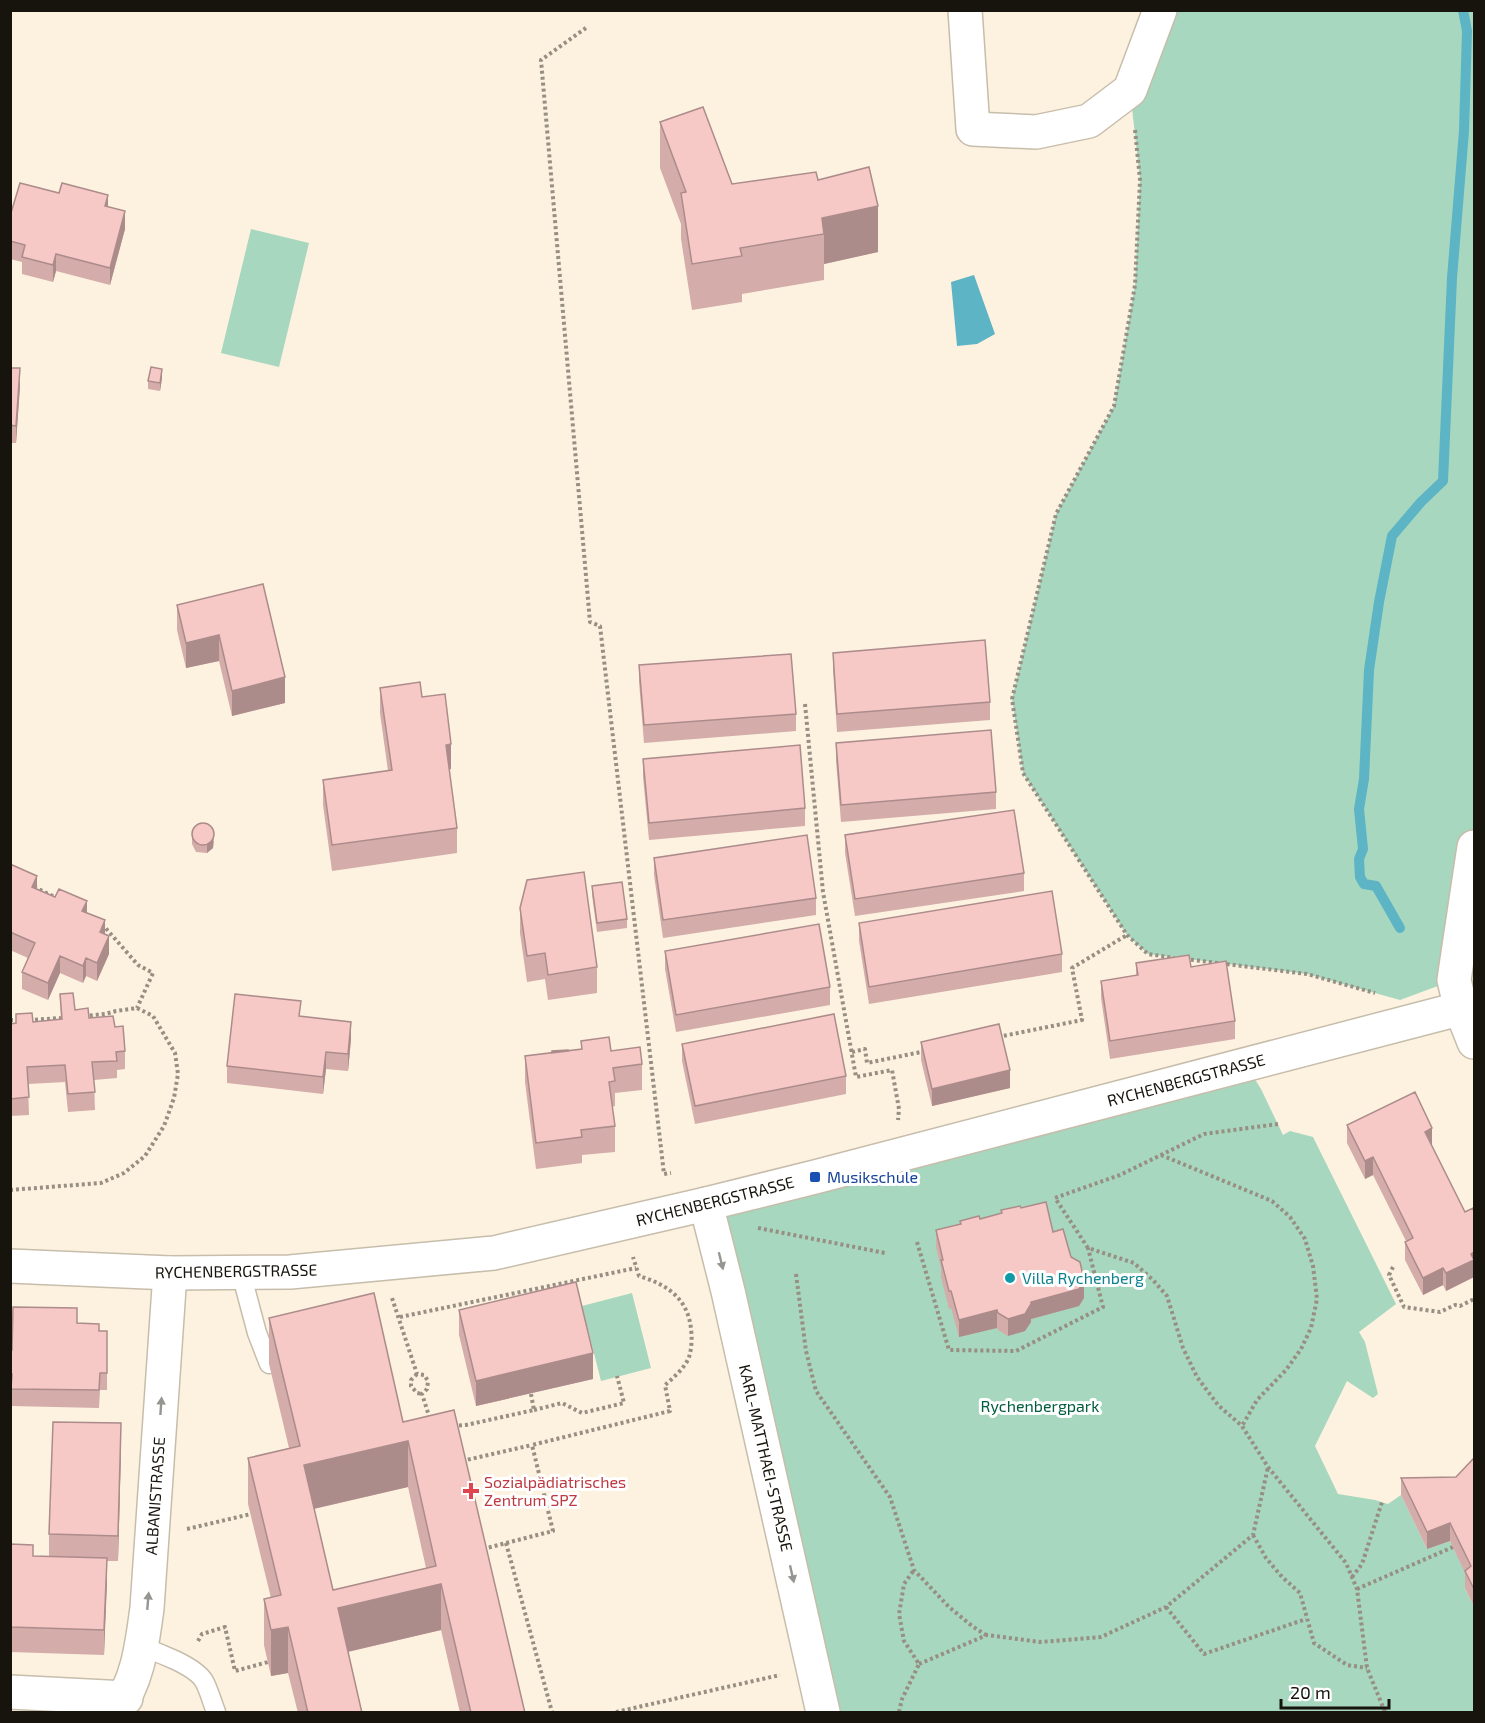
<svg xmlns="http://www.w3.org/2000/svg" width="1485" height="1723" font-family="'Exo 2',sans-serif">
	<style>
		.green { fill: #a7d7be }
		.water { fill: #5cb4c5 }
		.lines { fill: none; stroke-linecap: round; stroke-linejoin: round }
		.stream { stroke: #5cb4c5; stroke-width: 10 }
		.lane-casing { stroke: #c7bdab; stroke-width: 21 }
		.street-casing { stroke: #c7bdab; stroke-width: 36 }
		.secondary-casing { stroke: #c7bdab; stroke-width: 36 }
		.path { stroke: #978f83; stroke-width: 4; stroke-dasharray: 3 3; stroke-linecap: butt }
		.lane { stroke: #fff; stroke-width: 18 }
		.street { stroke: #fff; stroke-width: 33 }
		.secondary { stroke: #fff; stroke-width: 33 }
		.wall { fill: #d4acaa; fill-rule: evenodd }
		.shaded-wall { fill: #ac8c8b }
		.building { fill: #f6c8c6; stroke: #ac8c8b; stroke-width: 1.5; fill-rule: evenodd }
		.oneway { fill: #979592 }
		.transit-dot { fill: #1a4fb4; stroke: #fff; stroke-width: 2 }
		.culture-dot { fill: #0f9aa8; stroke: #fff; stroke-width: 2 }
		.health-dot { fill: #e0444e; stroke: #fff; stroke-width: 2 }
		.labels { text-anchor: middle; stroke-width: 6; stroke-linejoin: round; paint-order: stroke }
		.street-label { font-size: 16px; fill: #17130d; stroke: #fff }
		.transit-label { font-size: 16px; fill: #164399; stroke: #fff; text-anchor: start }
		.culture-label { font-size: 16px; fill: #0d838f; stroke: #fff; text-anchor: start }
		.park-label { font-size: 16px; fill: #005d3e; stroke: #fff }
		.health-label { font-size: 16px; fill: #be3a42; stroke: #fff; text-anchor: start }
	</style>
	<rect width="100%" height="100%" fill="#fdf2e0"/>
	<path class="green" d="M 1160,11 L 1474,11 L 1474,847 L 1454,980 L 1400,1000 L 1307,974 L 1148,954 L 1127,935 L 1023,773 L 1012,699 L 1056,514 L 1114,406 L 1135,285 L 1140,180 L 1130,90 Z
		M 251,229 L 309,243 L 279,367 L 221,353 Z
		M 1246,1065 L 1261,1089 L 1283,1135 L 1290,1131 L 1313,1137 L 1396,1304 L 1359,1332 L 1365,1342 L 1378,1394 L 1373,1398 L 1347,1381 L 1315,1446 L 1338,1494 L 1375,1500 L 1388,1504 L 1401,1495 L 1427,1549 L 1450,1541 L 1471,1584 L 1465,1588 L 1474,1607 L 1474,1712 L 823,1712 L 706,1204 Z
		M 632,1293 L 651,1368 L 601,1381 L 582,1306 Z"/>
	<path class="water" d="M 974,275 L 995,334 L 977,344 L 957,346 L 951,282 Z"/>
	<g class="lines">
		<path class="stream" d="M 1400,928 L 1376,886 L 1364,884 L 1360,877 L 1359,859 L 1363,849 L 1359,809 L 1364,779 L 1369,670 L 1379,602 L 1392,536 L 1421,502 L 1443,481 L 1452,278 L 1464,131 L 1467,31 L 1463,10"/>
		<defs>
			<path id="lane" d="M 241,1273 L 257,1333 L 269,1364
				M 141,1647 C 158,1652 195,1666 204,1681 C 209,1690 212,1702 216,1712"/>
			<path id="street" d="M 965,10 L 973,129 L 1036,132 L 1089,121 L 1130,90 L 1160,10
				M 1474,847 L 1454,980 L 1461,1009 L 1474,1042
				M 706,1204 L 728,1291 L 823,1712
				M 10,1692 L 126,1698
				M 115,1712 C 138,1682 142,1645 147,1608 L 170,1273"/>
			<path id="secondary" d="M 10,1266 L 170,1273 L 290,1272 L 494,1253 L 706,1204 L 815,1177 L 1474,1005"/>
		</defs>
		<use href="#lane" class="lane-casing"/>
		<use href="#street" class="street-casing"/>
		<use href="#secondary" class="secondary-casing"/>
		<path class="path" d="M 586,28 L 541,60 L 590,622 L 600,626 L 664,1174 L 671,1173
			M 1135,130 L 1140,180 L 1135,285 L 1114,406 L 1056,514 L 1012,699 L 1023,773 L 1127,935 L 1148,954 L 1174,958
			M 805,704 L 823,892 L 856,1077 L 892,1070 L 899,1109 L 898,1120
			M 34,887 L 59,899
			M 102,924 L 138,965 L 153,973 L 137,1008
			M 1185,959 L 1307,974 L 1375,993
			M 10,1020 L 21,1020
			M 29,1020 L 61,1018
			M 998,1037 L 1082,1020 L 1072,968 L 1127,935
			M 852,1052 L 865,1049 L 867,1063 L 926,1051
			M 1278,1124 L 1204,1134 L 1120,1175 L 1055,1198 L 1088,1248 L 1134,1263 L 1153,1280 L 1167,1296 L 1183,1348 L 1197,1377 L 1218,1405 L 1242,1426 L 1268,1467 L 1346,1563 L 1357,1589 L 1367,1668 L 1385,1712
			M 1161,1155 L 1272,1201 L 1290,1217 L 1305,1239 L 1313,1266 L 1317,1299 L 1311,1328 L 1301,1349 L 1286,1370 L 1257,1400 L 1242,1426
			M 10,1190 L 101,1183 L 124,1173 L 145,1156 L 164,1126 L 174,1098 L 178,1074 L 175,1053 L 153,1016 L 137,1008 L 116,1011 L 105,1014 L 84,1016
			M 758,1228 L 885,1253
			M 917,1242 L 949,1350 L 1016,1351 L 1103,1307 L 1088,1248
			M 1393,1267 L 1389,1275 L 1404,1307 L 1440,1312 L 1455,1305 L 1460,1306 L 1474,1299
			M 796,1274 L 806,1351 L 816,1391 L 890,1497 L 914,1570 L 949,1607 L 972,1626 L 986,1635
			M 392,1298 L 417,1374 L 424,1375 L 428,1381 L 427,1389 L 422,1394 L 430,1419
			M 400,1317 L 636,1268
			M 417,1374 L 411,1380 L 411,1386 L 417,1393 L 422,1394
			M 534,1410 L 562,1403 L 582,1413 L 624,1403 L 617,1376
			M 453,1426 L 466,1425 L 534,1410 L 531,1394
			M 462,1461 L 532,1445
			M 187,1529 L 251,1514
			M 1253,1535 L 1266,1558 L 1282,1577 L 1300,1593 L 1314,1643 L 1347,1665 L 1367,1668
			M 506,1543 L 552,1712
			M 483,1549 L 553,1531 L 532,1445 L 670,1411 L 665,1385 C 673,1378 685,1368 689,1357 C 692,1348 692,1337 691,1329 C 688,1298 666,1284 639,1276 L 633,1257
			M 1352,1577 L 1362,1564 L 1382,1502
			M 1357,1589 L 1453,1547
			M 1166,1607 L 1204,1654 L 1306,1619
			M 198,1641 L 202,1634 L 225,1627 L 235,1671 L 268,1662
			M 919,1664 L 987,1635 L 1040,1642 L 1101,1637 L 1166,1607 L 1253,1535 L 1268,1467
			M 616,1712 L 780,1675
			M 899,1712 L 902,1699 L 919,1664 L 904,1641 L 899,1614 L 904,1584 L 914,1570"/>
		<use href="#lane" class="lane"/>
		<use href="#street" class="street"/>
		<use href="#secondary" class="secondary"/>
	</g>
	<path class="wall" d="M 660,122 L 732,184 L 818,180 L 878,252 L 824,264 L 824,280 L 742,294 L 742,302 L 692,310 L 681,239 L 681,224 L 660,168 Z
		M 108,206 L 125,229 L 110,285 L 56,271 L 53,282 L 22,274 L 22,262 L 10,259 L 10,216 Z
		M 10,368 L 20,386 L 16,443 L 10,443 Z
		M 162,378 L 160,391 L 148,389 L 148,381 Z
		M 263,584 L 285,703 L 232,716 L 219,661 L 186,668 L 177,630 L 177,605 Z
		M 833,653 L 990,702 L 990,720 L 837,732 L 833,670 Z
		M 639,665 L 796,714 L 796,731 L 644,743 L 639,682 Z
		M 380,688 L 422,697 L 451,769 L 449,770 L 457,828 L 457,853 L 332,871 L 323,805 L 323,780 L 388,771 L 380,713 Z
		M 836,743 L 996,792 L 996,809 L 841,822 L 836,761 Z
		M 643,759 L 805,808 L 805,826 L 649,840 L 643,777 Z
		M 192,835 L 214,841 L 213,848 L 207,853 L 196,852 L 192,844 Z
		M 845,835 L 1024,873 L 1024,891 L 855,916 L 845,853 Z
		M 654,858 L 816,898 L 816,915 L 663,938 L 654,875 Z
		M 10,864 L 37,889 L 87,913 L 105,935 L 109,954 L 97,981 L 86,976 L 83,983 L 60,973 L 48,1000 L 22,989 L 22,972 L 28,958 L 10,950 Z
		M 592,886 L 627,919 L 627,928 L 597,932 L 592,895 Z
		M 520,908 L 597,967 L 597,993 L 548,1000 L 545,979 L 527,982 L 520,933 Z
		M 859,923 L 1062,954 L 1062,972 L 869,1004 L 859,941 Z
		M 665,951 L 830,987 L 830,1005 L 676,1032 L 665,969 Z
		M 1136,963 L 1191,967 L 1235,1021 L 1235,1039 L 1110,1059 L 1101,998 L 1101,981 L 1136,975 Z
		M 60,994 L 75,1010 L 89,1018 L 115,1027 L 125,1051 L 125,1069 L 117,1070 L 117,1078 L 94,1080 L 95,1110 L 68,1112 L 65,1082 L 28,1084 L 29,1115 L 10,1116 L 10,1024 L 61,1020 Z
		M 301,1016 L 351,1039 L 348,1071 L 326,1069 L 323,1094 L 227,1083 L 227,1066 Z
		M 581,1041 L 611,1051 L 642,1064 L 642,1090 L 615,1093 L 615,1106 L 612,1107 L 615,1126 L 615,1152 L 582,1155 L 582,1163 L 536,1169 L 525,1082 L 525,1056 L 581,1049 Z
		M 921,1042 L 1010,1088 L 932,1106 L 921,1060 Z
		M 682,1044 L 846,1076 L 846,1094 L 695,1124 L 682,1061 Z
		M 1347,1125 L 1432,1145 L 1431,1145 L 1474,1270 L 1474,1277 L 1446,1291 L 1443,1285 L 1423,1295 L 1405,1260 L 1405,1242 L 1406,1241 L 1373,1175 L 1365,1179 L 1347,1143 Z
		M 1021,1208 L 1053,1232 L 1071,1257 L 1084,1298 L 1079,1306 L 1031,1319 L 1031,1322 L 1025,1331 L 1008,1336 L 998,1330 L 997,1328 L 959,1337 L 951,1308 L 949,1309 L 941,1277 L 941,1268 L 936,1247 L 936,1230 L 960,1224 L 960,1221 L 980,1219 L 1001,1214 L 1001,1210 Z
		M 459,1310 L 593,1379 L 476,1406 L 459,1335 Z
		M 269,1318 L 403,1422 L 525,1713 L 460,1713 L 441,1630 L 348,1652 L 362,1713 L 298,1713 L 288,1673 L 271,1676 L 264,1645 L 264,1599 L 271,1598 L 248,1504 L 248,1458 L 289,1448 L 269,1364 ZM 408,1487 L 426,1568 L 333,1590 L 314,1509 Z
		M 77,1323 L 99,1331 L 107,1331 L 107,1390 L 100,1390 L 99,1408 L 11,1406 L 10,1350 Z
		M 121,1449 L 118,1561 L 107,1561 L 104,1655 L 10,1652 L 10,1544 L 33,1556 L 49,1556 L 49,1534 Z
		M 1474,1458 L 1474,1607 L 1465,1588 L 1465,1573 L 1450,1541 L 1427,1549 L 1401,1495 L 1401,1478 L 1456,1477 Z"/>
	<path class="shaded-wall" d="M 108,195 L 108,213 L 105,206 Z
		M 878,206 L 878,252 L 824,264 L 824,234 L 822,218 Z
		M 125,211 L 125,229 L 110,285 L 110,268 Z
		M 56,254 L 56,271 L 53,282 L 53,265 Z
		M 20,368 L 20,386 L 16,443 L 16,426 Z
		M 162,369 L 162,378 L 160,391 L 160,383 Z
		M 219,635 L 219,661 L 186,668 L 186,643 Z
		M 285,677 L 285,703 L 232,716 L 232,691 Z
		M 451,744 L 451,769 L 446,770 L 446,745 Z
		M 214,832 L 213,848 L 207,853 L 207,845 Z
		M 37,876 L 37,893 L 32,887 Z
		M 87,901 L 87,918 L 82,911 Z
		M 105,920 L 105,938 L 100,932 Z
		M 109,936 L 109,954 L 97,981 L 97,963 Z
		M 60,956 L 60,973 L 48,1000 L 48,983 Z
		M 86,958 L 86,976 L 83,983 L 83,966 Z
		M 351,1022 L 351,1039 L 348,1071 L 348,1054 Z
		M 326,1052 L 326,1069 L 323,1094 L 323,1077 Z
		M 1010,1070 L 1010,1088 L 932,1106 L 932,1089 Z
		M 1432,1128 L 1432,1145 L 1425,1149 L 1425,1132 Z
		M 1373,1157 L 1373,1175 L 1365,1179 L 1365,1161 Z
		M 1474,1252 L 1474,1277 L 1446,1291 L 1446,1273 Z
		M 1443,1268 L 1443,1285 L 1423,1295 L 1423,1278 Z
		M 1084,1280 L 1084,1298 L 1079,1306 L 1031,1319 L 1031,1322 L 1025,1331 L 1008,1336 L 1008,1319 L 1031,1302 Z
		M 997,1310 L 997,1328 L 959,1337 L 959,1320 Z
		M 593,1353 L 593,1379 L 476,1406 L 476,1381 Z
		M 121,1423 L 121,1449 L 118,1561 L 118,1536 Z
		M 408,1441 L 408,1487 L 304,1511 L 304,1465 Z
		M 1450,1523 L 1450,1541 L 1427,1549 L 1427,1532 Z
		M 107,1558 L 107,1584 L 104,1655 L 104,1630 Z
		M 441,1584 L 441,1630 L 338,1654 L 338,1608 Z
		M 288,1627 L 288,1673 L 271,1676 L 271,1630 Z"/>
	<path class="building" d="M 703,107 L 732,184 L 816,172 L 818,180 L 869,167 L 878,206 L 822,218 L 824,234 L 740,248 L 742,256 L 692,264 L 681,193 L 686,192 L 660,122 Z
		M 20,183 L 59,193 L 62,183 L 108,195 L 105,206 L 125,211 L 110,268 L 56,254 L 53,265 L 22,257 L 25,245 L 10,241 L 10,216 Z
		M 151,367 L 162,369 L 160,383 L 148,381 Z
		M 10,368 L 20,368 L 16,426 L 10,425 Z
		M 263,584 L 285,677 L 232,691 L 219,635 L 186,643 L 177,605 Z
		M 985,640 L 990,702 L 837,714 L 833,653 Z
		M 791,654 L 796,714 L 644,725 L 639,665 Z
		M 420,682 L 422,697 L 445,694 L 451,744 L 446,745 L 457,828 L 332,845 L 323,780 L 392,770 L 380,688 Z
		M 991,730 L 996,792 L 841,805 L 836,743 Z
		M 800,745 L 805,808 L 649,823 L 643,759 Z
		M 1014,810 L 1024,873 L 855,899 L 845,835 Z
		M192 834a11 11 0 1 1 22 0a11 11 0 1 1-22 0Z
		M 807,835 L 816,898 L 663,920 L 654,858 Z
		M 10,864 L 37,876 L 32,887 L 55,897 L 59,889 L 87,901 L 82,911 L 105,920 L 100,932 L 109,936 L 97,963 L 86,958 L 83,966 L 60,956 L 48,983 L 22,972 L 35,943 L 10,932 Z
		M 584,872 L 597,967 L 548,975 L 545,953 L 527,956 L 520,908 L 527,880 Z
		M 622,882 L 627,919 L 597,923 L 592,886 Z
		M 1052,891 L 1062,954 L 869,987 L 859,923 Z
		M 819,924 L 830,987 L 676,1015 L 665,951 Z
		M 1189,955 L 1191,967 L 1226,961 L 1235,1021 L 1110,1041 L 1101,981 L 1138,975 L 1136,963 Z
		M 73,993 L 75,1010 L 88,1008 L 89,1018 L 113,1016 L 115,1027 L 123,1026 L 125,1051 L 116,1052 L 117,1061 L 92,1062 L 95,1092 L 68,1094 L 65,1065 L 27,1067 L 29,1097 L 10,1099 L 10,1024 L 16,1023 L 16,1014 L 32,1013 L 33,1022 L 62,1019 L 60,994 Z
		M 235,994 L 301,1001 L 299,1016 L 351,1022 L 348,1054 L 326,1052 L 323,1077 L 227,1066 Z
		M 834,1014 L 846,1076 L 695,1106 L 682,1044 Z
		M 999,1024 L 1010,1070 L 932,1089 L 921,1042 Z
		M 609,1037 L 611,1051 L 640,1047 L 642,1064 L 613,1068 L 615,1081 L 609,1082 L 615,1126 L 581,1130 L 582,1137 L 536,1143 L 525,1056 L 582,1049 L 581,1041 Z
		M 568,1050 L 569,1051 L 552,1053 L 552,1051 Z
		M 1415,1092 L 1432,1128 L 1425,1132 L 1465,1212 L 1473,1208 L 1474,1212 L 1474,1252 L 1471,1254 L 1474,1260 L 1446,1273 L 1443,1268 L 1423,1278 L 1405,1242 L 1413,1238 L 1373,1157 L 1365,1161 L 1347,1125 Z
		M 1046,1202 L 1053,1232 L 1063,1229 L 1071,1257 L 1080,1262 L 1084,1280 L 1079,1289 L 1031,1302 L 1031,1304 L 1025,1314 L 1008,1319 L 998,1313 L 997,1310 L 959,1320 L 951,1291 L 949,1291 L 941,1260 L 943,1260 L 936,1230 L 961,1224 L 960,1221 L 979,1216 L 980,1219 L 1002,1213 L 1001,1210 L 1020,1206 L 1021,1208 Z
		M 576,1282 L 593,1353 L 476,1381 L 459,1310 Z
		M 374,1293 L 403,1422 L 454,1410 L 525,1713 L 471,1713 L 441,1584 L 338,1608 L 362,1713 L 308,1713 L 288,1627 L 271,1630 L 264,1599 L 281,1595 L 248,1458 L 300,1446 L 269,1318 ZM 408,1441 L 436,1566 L 333,1590 L 304,1465 Z
		M 13,1307 L 77,1308 L 77,1323 L 99,1324 L 99,1331 L 107,1331 L 107,1373 L 100,1373 L 99,1390 L 11,1389 L 12,1374 L 10,1374 L 10,1350 L 12,1350 Z
		M 53,1422 L 121,1423 L 118,1536 L 49,1534 Z
		M 1474,1458 L 1474,1589 L 1465,1571 L 1471,1566 L 1450,1523 L 1427,1532 L 1401,1478 L 1456,1477 Z
		M 10,1544 L 33,1545 L 33,1556 L 107,1558 L 104,1630 L 10,1627 Z"/>
	<defs><path id="oneway-solid" d="M-6-.8H1V-3.2L6.5 0L1 3.2V.8H-6Z" transform="scale(1.5)"/></defs>
	<g class="oneway">
		<use href="#oneway-solid" transform="translate(721 1261) rotate(76)"/>
		<use href="#oneway-solid" transform="translate(161 1406) rotate(-86)"/>
		<use href="#oneway-solid" transform="translate(792 1574) rotate(77)"/>
		<use href="#oneway-solid" transform="translate(148 1601) rotate(-85)"/>
	</g>
	<rect class="transit-dot" x="809" y="1171" width="12" height="12" rx="3"/>
	<circle class="culture-dot" cx="1010" cy="1278" r="6"/>
	<path class="health-dot" d="M468 1482h6v6h6v6h-6v6h-6v-6h-6v-6h6z"/>
	<g class="labels">
		<g class="street-label">
			<text transform="translate(1186 1080) rotate(-15)" y="6">RYCHENBERGSTRASSE</text>
			<text transform="translate(715 1201) rotate(-14)" y="6">RYCHENBERGSTRASSE</text>
			<text transform="translate(236 1271) rotate(-1)" y="6">RYCHENBERGSTRASSE</text>
			<text transform="translate(766 1458) rotate(77)" y="6">KARL-MATTHAEI-STRASSE</text>
			<text transform="translate(155 1496) rotate(-86)" y="6">ALBANISTRASSE</text>
		</g>
		<g class="transit-label">
			<text x="827" y="1183">Musikschule</text>
		</g>
		<g class="culture-label">
			<text x="1022" y="1284">Villa Rychenberg</text>
		</g>
		<g class="park-label">
			<text x="1040" y="1412">Rychenbergpark</text>
		</g>
		<g class="health-label">
			<text x="484" y="1488">Sozialpädiatrisches<tspan x="484" dy="18">Zentrum SPZ</tspan></text>
		</g>
	</g>
	<rect width="1485" height="1723" fill="none" stroke="#17130d" stroke-width="24"/>
	<path d="M1281 1699v9h108v-9" fill="none" stroke="#17130d" stroke-width="3"/>
	<text x="1290" y="1699" font-size="18" fill="#17130d" stroke="#ffffff" stroke-width="4.5" paint-order="stroke">20 m</text>
</svg>
